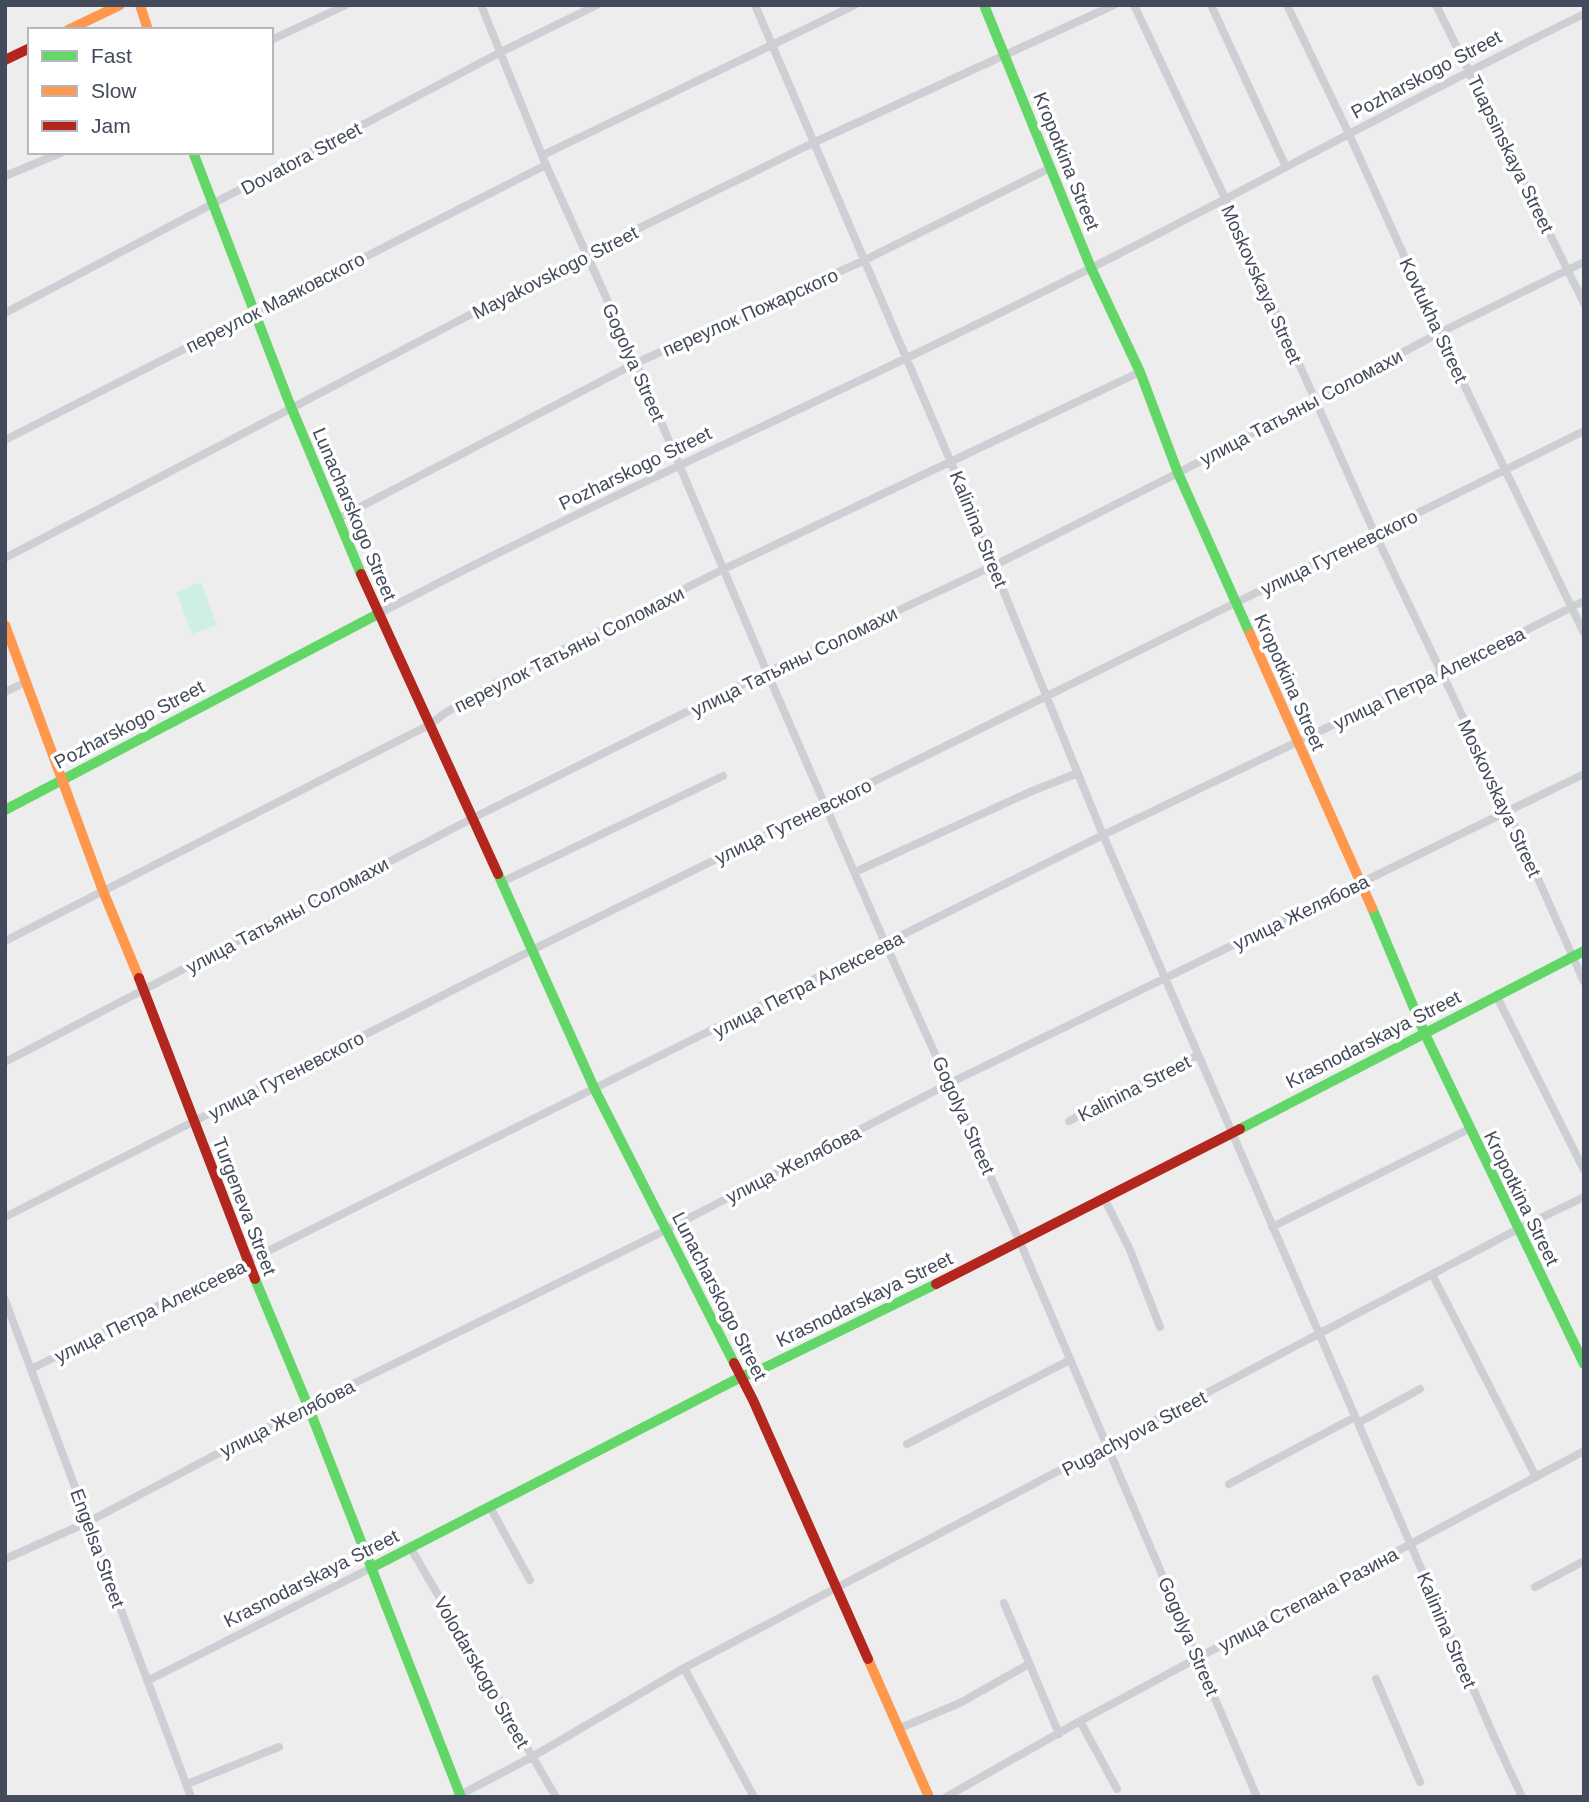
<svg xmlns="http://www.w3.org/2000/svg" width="1589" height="1802" font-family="Arial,sans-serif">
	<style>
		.green { fill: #cfefe4 }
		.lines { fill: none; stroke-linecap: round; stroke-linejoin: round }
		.street { stroke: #cecfd4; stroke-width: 8 }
		.fast { stroke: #63d668; stroke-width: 10 }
		.slow { stroke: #ff974d; stroke-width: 10 }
		.jam { stroke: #b3261e; stroke-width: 10 }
		.labels { text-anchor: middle; stroke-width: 7; stroke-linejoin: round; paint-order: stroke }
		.street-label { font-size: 19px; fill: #434a5b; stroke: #fff }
	</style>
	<rect width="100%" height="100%" fill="#eeeded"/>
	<path class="green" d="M 201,582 L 217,625 L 192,634 L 176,592 Z"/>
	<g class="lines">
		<path class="street" d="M 481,5 L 546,165 L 636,363 L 767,672 L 886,945 L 1020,1242 L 1257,1797
			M 755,5 L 950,460 L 1103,835 L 1495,1739 L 1522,1797
			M 1134,5 L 1225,198 L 1375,534 L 1508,811 L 1584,982
			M 1211,5 L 1286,167
			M 1287,5 L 1349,134 L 1439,333 L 1584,633
			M 1436,5 L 1584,303
			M 271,40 L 346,5
			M 543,155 L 855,5
			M 5,176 L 63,152
			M 5,313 L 501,52 L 597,5
			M 5,440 L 546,165
			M 339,518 L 636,363 L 865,260 L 1050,168
			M 5,558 L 586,254 L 815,142 L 1114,5
			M 378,614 C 612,492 855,387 1091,268 C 1256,185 1418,95 1584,14
			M 5,692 L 26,682
			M 855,872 L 1032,791 L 1078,773
			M 502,882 L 723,776
			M 5,941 L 431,724 L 445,713 L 498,682 L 724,569 L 1140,372
			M 1496,995 L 1584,1170
			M 5,1062 L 473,818 L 767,672 L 993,566 L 1178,473 L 1439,333 L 1584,262
			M 1069,1121 L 1198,1055
			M 1104,1198 L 1130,1250 L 1160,1327
			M 5,1217 L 544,944 L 1584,431
			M 1272,1227 L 1469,1129
			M 1433,1276 L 1536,1477
			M 5,1300 L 191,1797
			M 33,1368 L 1103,835 L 1441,673 L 1584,601
			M 1358,1423 L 1420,1389
			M 907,1444 L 1070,1360
			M 1229,1484 L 1355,1417
			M 490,1507 L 530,1580
			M 410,1547 L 556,1797
			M 5,1559 L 88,1522 L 308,1406 L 666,1230 L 950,1083 L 1584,774
			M 1535,1587 L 1584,1561
			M 1004,1603 L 1059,1734
			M 684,1668 L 754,1797
			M 1376,1679 L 1420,1782
			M 147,1681 L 371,1568
			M 1080,1721 L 1117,1789
			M 900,1728 L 960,1703 L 1029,1664
			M 187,1784 L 279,1747
			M 456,1797 L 532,1757 L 684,1668 L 1518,1229 L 1584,1197
			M 946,1797 L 1080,1721 L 1584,1451"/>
		<path class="fast" d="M 984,5 L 1091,268 L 1140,372 L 1178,473 L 1250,634
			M 193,152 L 289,402 L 361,574
			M 5,810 L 378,614
			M 498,874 L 595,1090 L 734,1363
			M 1372,908 L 1424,1032 L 1584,1364
			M 1240,1129 L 1584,951
			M 255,1279 L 308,1406 L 461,1797
			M 371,1568 L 741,1377 L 764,1368 L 936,1284"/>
		<path class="slow" d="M 140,5 L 148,30
			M 68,30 L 120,5
			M 5,625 L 103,891 L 139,978
			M 1250,634 L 1372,908
			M 868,1659 L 929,1797"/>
		<path class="jam" d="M 5,60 L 30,48
			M 361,574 L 498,874
			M 139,978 L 255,1279
			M 936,1284 L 1240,1129
			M 734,1363 L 753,1400 L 868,1659"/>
	</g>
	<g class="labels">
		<g class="street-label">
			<text transform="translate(1426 74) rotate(-28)" y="7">Pozharskogo Street</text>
			<text transform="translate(1511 154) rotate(64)" y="7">Tuapsinskaya Street</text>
			<text transform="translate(301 158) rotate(-28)" y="7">Dovatora Street</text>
			<text transform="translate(1067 161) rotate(68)" y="7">Kropotkina Street</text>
			<text transform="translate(555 272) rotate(-27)" y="7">Mayakovskogo Street</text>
			<text transform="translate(1262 284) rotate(66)" y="7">Moskovskaya Street</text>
			<text transform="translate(275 302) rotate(-27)" y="7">переулок Маяковского</text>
			<text transform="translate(750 312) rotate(-24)" y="7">переулок Пожарского</text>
			<text transform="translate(1434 320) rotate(65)" y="7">Kovtukha Street</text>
			<text transform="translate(634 362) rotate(66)" y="7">Gogolya Street</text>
			<text transform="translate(1301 407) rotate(-28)" y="7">улица Татьяны Соломахи</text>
			<text transform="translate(635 468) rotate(-26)" y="7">Pozharskogo Street</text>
			<text transform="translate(355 514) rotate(67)" y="7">Lunacharskogo Street</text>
			<text transform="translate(979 529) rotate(68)" y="7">Kalinina Street</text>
			<text transform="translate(1339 552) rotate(-26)" y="7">улица Гутеневского</text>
			<text transform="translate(569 649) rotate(-27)" y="7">переулок Татьяны Соломахи</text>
			<text transform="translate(794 661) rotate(-26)" y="7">улица Татьяны Соломахи</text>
			<text transform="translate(1429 678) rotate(-26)" y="7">улица Петра Алексеева</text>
			<text transform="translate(1290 682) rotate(66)" y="7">Kropotkina Street</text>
			<text transform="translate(129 724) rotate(-28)" y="7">Pozharskogo Street</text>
			<text transform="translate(1500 798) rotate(65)" y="7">Moskovskaya Street</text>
			<text transform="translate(793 821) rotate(-26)" y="7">улица Гутеневского</text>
			<text transform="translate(1301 912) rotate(-26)" y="7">улица Желябова</text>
			<text transform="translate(287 915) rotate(-28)" y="7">улица Татьяны Соломахи</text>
			<text transform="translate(808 984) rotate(-27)" y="7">улица Петра Алексеева</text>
			<text transform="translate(1373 1039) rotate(-27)" y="7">Krasnodarskaya Street</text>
			<text transform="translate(286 1075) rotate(-27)" y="7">улица Гутеневского</text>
			<text transform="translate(1134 1088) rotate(-27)" y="7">Kalinina Street</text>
			<text transform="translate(964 1115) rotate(66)" y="7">Gogolya Street</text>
			<text transform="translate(793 1164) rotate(-27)" y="7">улица Желябова</text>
			<text transform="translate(1522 1198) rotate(64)" y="7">Kropotkina Street</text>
			<text transform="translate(245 1206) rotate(69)" y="7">Turgeneva Street</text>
			<text transform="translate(720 1296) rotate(63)" y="7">Lunacharskogo Street</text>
			<text transform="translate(864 1299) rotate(-26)" y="7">Krasnodarskaya Street</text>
			<text transform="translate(150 1311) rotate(-26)" y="7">улица Петра Алексеева</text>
			<text transform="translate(287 1418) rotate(-27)" y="7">улица Желябова</text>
			<text transform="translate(1134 1433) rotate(-28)" y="7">Pugachyova Street</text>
			<text transform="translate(98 1548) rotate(70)" y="7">Engelsa Street</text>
			<text transform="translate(311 1578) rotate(-27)" y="7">Krasnodarskaya Street</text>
			<text transform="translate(1308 1599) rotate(-28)" y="7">улица Степана Разина</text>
			<text transform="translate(1447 1630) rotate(67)" y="7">Kalinina Street</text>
			<text transform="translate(1189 1636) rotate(67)" y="7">Gogolya Street</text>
			<text transform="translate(482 1672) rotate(60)" y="7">Volodarskogo Street</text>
		</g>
	</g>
	<rect width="1589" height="1802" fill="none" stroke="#434a5b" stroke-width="14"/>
	<rect x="28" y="28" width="245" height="126" fill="#ffffff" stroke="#b4b7bd" stroke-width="2"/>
	<rect x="42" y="51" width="35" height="10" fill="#63d668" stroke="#b4b7bd" stroke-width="2"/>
	<text x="91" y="63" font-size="21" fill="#434a5b">Fast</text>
	<rect x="42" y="86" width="35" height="10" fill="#ff974d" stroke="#b4b7bd" stroke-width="2"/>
	<text x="91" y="98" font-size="21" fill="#434a5b">Slow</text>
	<rect x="42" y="121" width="35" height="10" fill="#b3261e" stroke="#b4b7bd" stroke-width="2"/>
	<text x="91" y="133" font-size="21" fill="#434a5b">Jam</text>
</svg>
